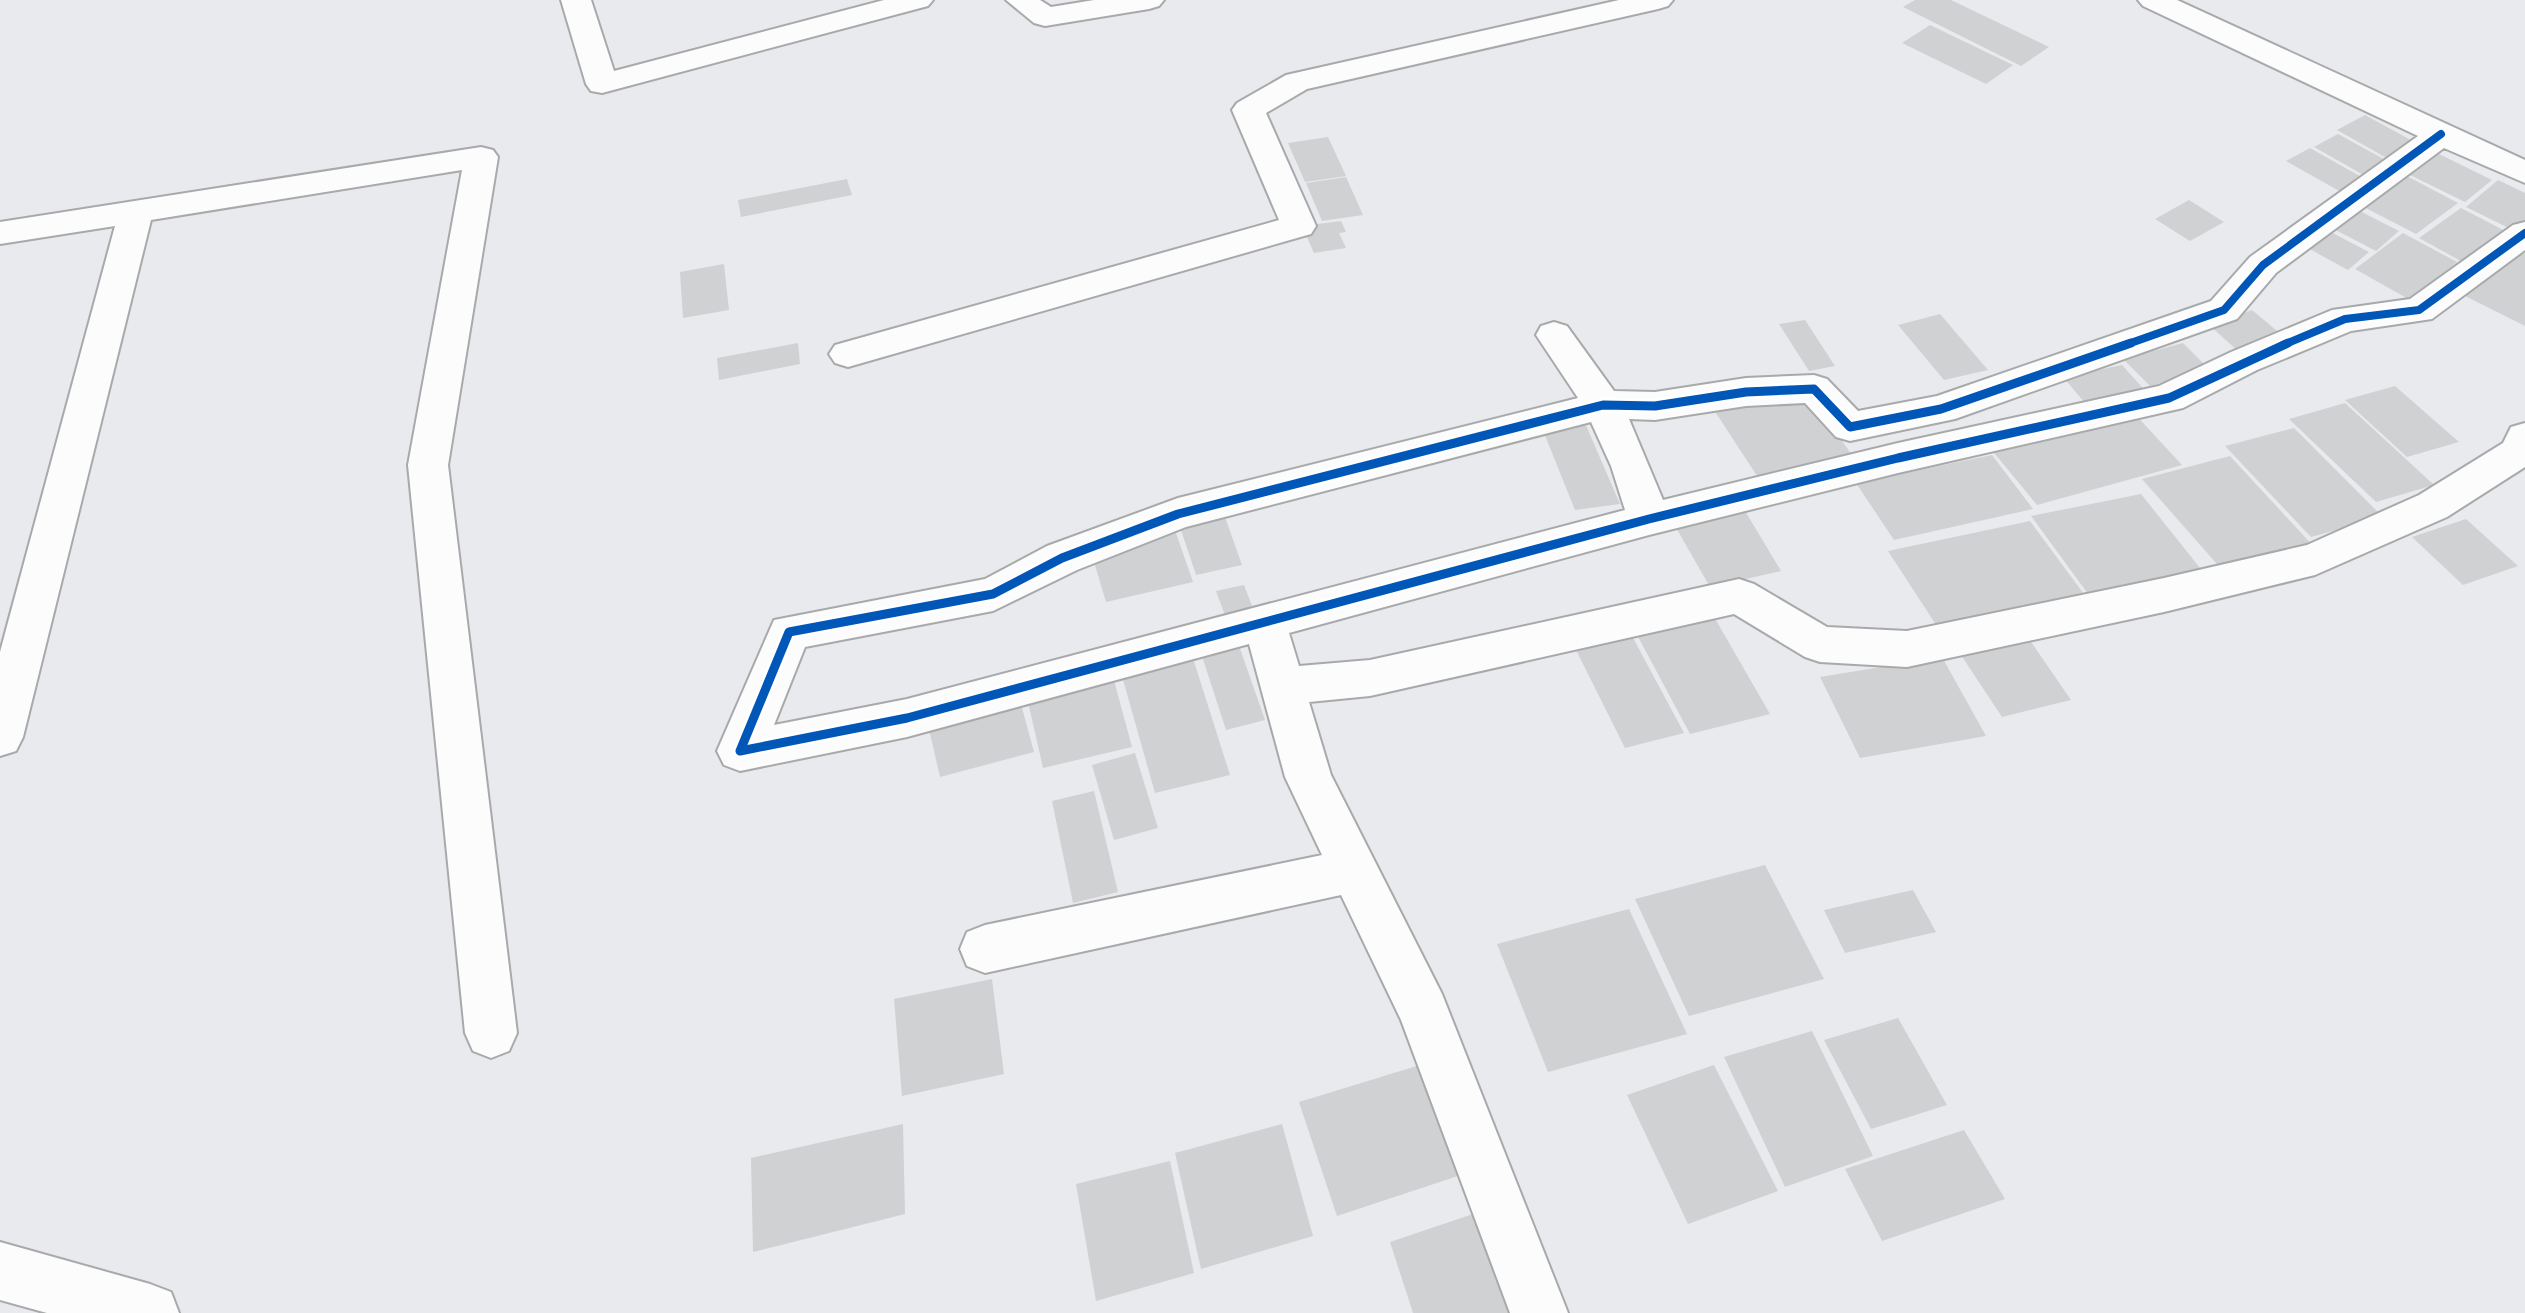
<svg xmlns="http://www.w3.org/2000/svg" width="2525" height="1313" font-family="'Noto Sans',sans-serif">
	<style>
		.building { fill: #d0d1d3 }
		.lines { fill: none; stroke-linecap: round; stroke-linejoin: round }
		.minor-casing { stroke: #a7a9aa; stroke-width: 4 }
		.minor { fill: #fcfcfc; fill-rule: evenodd }
		.cycleway-far1-casing { stroke: #fff; stroke-width: 12 }
		.cycleway-casing { stroke: #fff; stroke-width: 14 }
		.cycleway-far1 { stroke: #0057b8; stroke-width: 8 }
		.cycleway { stroke: #0057b8; stroke-width: 9 }
	</style>
	<rect width="100%" height="100%" fill="#e8eaed"/>
	<path class="building" d="M 1915,0 L 1951,0 L 2049,47 L 2021,66 L 1903,7 Z
		M 1930,25 L 2013,65 L 1986,84 L 1902,43 Z
		M 2365,115 L 2420,145 L 2392,161 L 2337,130 Z
		M 2338,134 L 2391,163 L 2367,177 L 2314,147 Z
		M 1328,137 L 1346,176 L 1305,182 L 1288,143 Z
		M 2310,148 L 2365,179 L 2341,192 L 2286,161 Z
		M 2435,152 L 2492,180 L 2465,202 L 2408,174 Z
		M 2401,173 L 2458,203 L 2416,234 L 2358,204 Z
		M 1346,177 L 1363,215 L 1322,221 L 1306,183 Z
		M 847,179 L 852,195 L 741,217 L 738,200 Z
		M 2498,180 L 2525,193 L 2525,222 L 2515,231 L 2466,207 Z
		M 2189,200 L 2224,222 L 2190,241 L 2155,219 Z
		M 2350,206 L 2399,231 L 2376,251 L 2326,225 Z
		M 2461,208 L 2509,233 L 2468,265 L 2419,238 Z
		M 1341,221 L 1346,232 L 1339,233 L 1346,248 L 1314,253 L 1302,226 Z
		M 2325,229 L 2369,252 L 2348,270 L 2304,246 Z
		M 2403,233 L 2457,262 L 2410,300 L 2355,269 Z
		M 2513,248 L 2525,254 L 2525,326 L 2465,296 Z
		M 724,264 L 729,310 L 683,318 L 680,272 Z
		M 2252,310 L 2282,335 L 2238,351 L 2209,325 Z
		M 1940,314 L 1988,370 L 1944,380 L 1898,325 Z
		M 1805,320 L 1835,366 L 1809,371 L 1779,324 Z
		M 798,343 L 800,364 L 719,380 L 717,358 Z
		M 2183,343 L 2210,370 L 2150,386 L 2123,359 Z
		M 2122,365 L 2150,396 L 2090,409 L 2063,377 Z
		M 2395,386 L 2459,442 L 2407,457 L 2345,400 Z
		M 1803,387 L 1855,459 L 1761,482 L 1712,407 Z
		M 2345,403 L 2434,485 L 2376,502 L 2289,419 Z
		M 2132,411 L 2182,465 L 2037,505 L 1990,448 Z
		M 1585,423 L 1620,504 L 1575,510 L 1542,428 Z
		M 2294,428 L 2383,517 L 2311,537 L 2225,446 Z
		M 1992,455 L 2033,509 L 1894,540 L 1856,483 Z
		M 2230,456 L 2316,549 L 2224,572 L 2142,479 Z
		M 2141,494 L 2208,578 L 2094,602 L 2031,516 Z
		M 1745,511 L 1781,571 L 1710,587 L 1675,526 Z
		M 1225,517 L 1242,565 L 1196,575 L 1180,527 Z
		M 2466,519 L 2518,566 L 2463,585 L 2412,537 Z
		M 2030,521 L 2089,601 L 1942,634 L 1888,551 Z
		M 1176,533 L 1193,582 L 1106,602 L 1091,552 Z
		M 1244,585 L 1254,611 L 1226,618 L 1216,591 Z
		M 1713,615 L 1770,714 L 1690,734 L 1636,633 Z
		M 2025,633 L 2071,700 L 2002,717 L 1957,649 Z
		M 1631,634 L 1684,733 L 1625,748 L 1575,648 Z
		M 1238,643 L 1265,720 L 1226,730 L 1201,653 Z
		M 1191,652 L 1230,775 L 1155,793 L 1120,669 Z
		M 1942,657 L 1986,736 L 1860,758 L 1820,677 Z
		M 1112,673 L 1132,747 L 1043,768 L 1026,693 Z
		M 1021,704 L 1034,752 L 940,777 L 929,729 Z
		M 1135,753 L 1158,828 L 1114,840 L 1092,765 Z
		M 1094,791 L 1118,892 L 1073,903 L 1052,801 Z
		M 1765,865 L 1824,979 L 1689,1016 L 1635,899 Z
		M 1913,890 L 1936,932 L 1845,953 L 1824,910 Z
		M 1629,909 L 1687,1034 L 1548,1072 L 1497,944 Z
		M 992,979 L 1004,1074 L 902,1096 L 894,999 Z
		M 1898,1018 L 1947,1105 L 1871,1129 L 1824,1040 Z
		M 1812,1031 L 1873,1156 L 1785,1187 L 1724,1057 Z
		M 1420,1065 L 1461,1175 L 1337,1216 L 1299,1102 Z
		M 1714,1065 L 1778,1191 L 1688,1224 L 1627,1095 Z
		M 903,1124 L 905,1214 L 753,1252 L 751,1158 Z
		M 1282,1124 L 1313,1236 L 1201,1269 L 1175,1153 Z
		M 1964,1130 L 2005,1199 L 1882,1241 L 1845,1169 Z
		M 1170,1161 L 1194,1273 L 1096,1301 L 1076,1184 Z
		M 1476,1213 L 1513,1313 L 1413,1313 L 1390,1242 Z"/>
	<g class="lines">
		<defs>
			<path id="minor" d="M 561,0 L 591,0 L 614,71 L 884,0 L 933,0 L 928,6 L 602,93 L 591,91 L 586,84 Z
				M 1006,0 L 1040,0 L 1051,7 L 1094,0 L 1164,0 L 1159,6 L 1149,9 L 1045,26 L 1034,23 Z
				M 1619,0 L 1673,0 L 1668,6 L 1658,9 L 1307,89 L 1266,113 L 1316,226 L 1311,234 L 848,367 L 835,363 L 829,354 L 835,345 L 1279,220 L 1232,110 L 1237,103 L 1286,75 Z
				M 2138,0 L 2177,0 L 2525,160 L 2525,183 L 2444,148 L 2276,273 L 2237,319 L 1955,419 L 1850,441 L 1836,437 L 1805,403 L 1746,406 L 1655,420 L 1629,419 L 1663,500 L 1898,443 L 2159,386 L 2231,352 L 2332,310 L 2410,299 L 2513,225 L 2525,222 L 2525,250 L 2432,319 L 2351,331 L 2257,370 L 2183,408 L 1898,473 L 1649,535 L 1289,633 L 1299,666 L 1370,660 L 1739,579 L 1754,584 L 1827,627 L 1907,631 L 2164,578 L 2307,545 L 2419,495 L 2503,443 L 2511,427 L 2525,423 L 2525,467 L 2447,517 L 2315,575 L 2164,612 L 1907,667 L 1820,662 L 1805,657 L 1734,614 L 1370,696 L 1309,702 L 1331,775 L 1442,994 L 1568,1313 L 1510,1313 L 1401,1020 L 1341,895 L 985,973 L 967,966 L 960,949 L 967,932 L 985,925 L 1322,855 L 1285,777 L 1249,644 L 907,737 L 740,771 L 724,765 L 717,751 L 774,620 L 985,579 L 1047,546 L 1178,498 L 1578,398 L 1536,335 L 1541,326 L 1554,322 L 1567,326 L 1614,391 L 1655,392 L 1746,378 L 1814,375 L 1827,379 L 1858,411 L 1937,396 L 2211,301 L 2250,257 L 2418,136 L 2143,6 ZM 1591,422 L 1611,466 L 1625,510 L 907,699 L 774,725 L 805,647 L 993,611 L 1077,570 L 1186,527 Z
				M 481,147 L 493,150 L 498,157 L 448,465 L 517,1033 L 509,1051 L 491,1058 L 473,1051 L 465,1033 L 408,465 L 462,170 L 151,220 L 23,737 L 16,751 L 0,756 L 0,652 L 115,226 L 0,244 L 0,222 Z
				M 0,1242 L 150,1284 L 171,1292 L 179,1313 L 47,1313 L 0,1300 Z"/>
		</defs>
		<use href="#minor" class="minor-casing"/>
		<use href="#minor" class="minor"/>
		<defs>
			<path id="cycleway-far1" d="M 2125,345 L 2224,310 L 2263,265 L 2441,134
				M 2283,345 L 2345,319 L 2419,310 L 2525,233"/>
			<path id="cycleway" d="M 2131,343 L 1941,409 L 1850,427 L 1814,389 L 1746,392 L 1655,406 L 1603,405 L 1178,514 L 1062,558 L 993,594 L 789,632 L 740,751 L 907,718 L 1649,519 L 1898,458 L 2169,398 L 2288,343"/>
		</defs>
		<use href="#cycleway-far1" class="cycleway-far1-casing"/>
		<use href="#cycleway" class="cycleway-casing"/>
		<use href="#cycleway-far1" class="cycleway-far1"/>
		<use href="#cycleway" class="cycleway"/>
	</g>
</svg>
